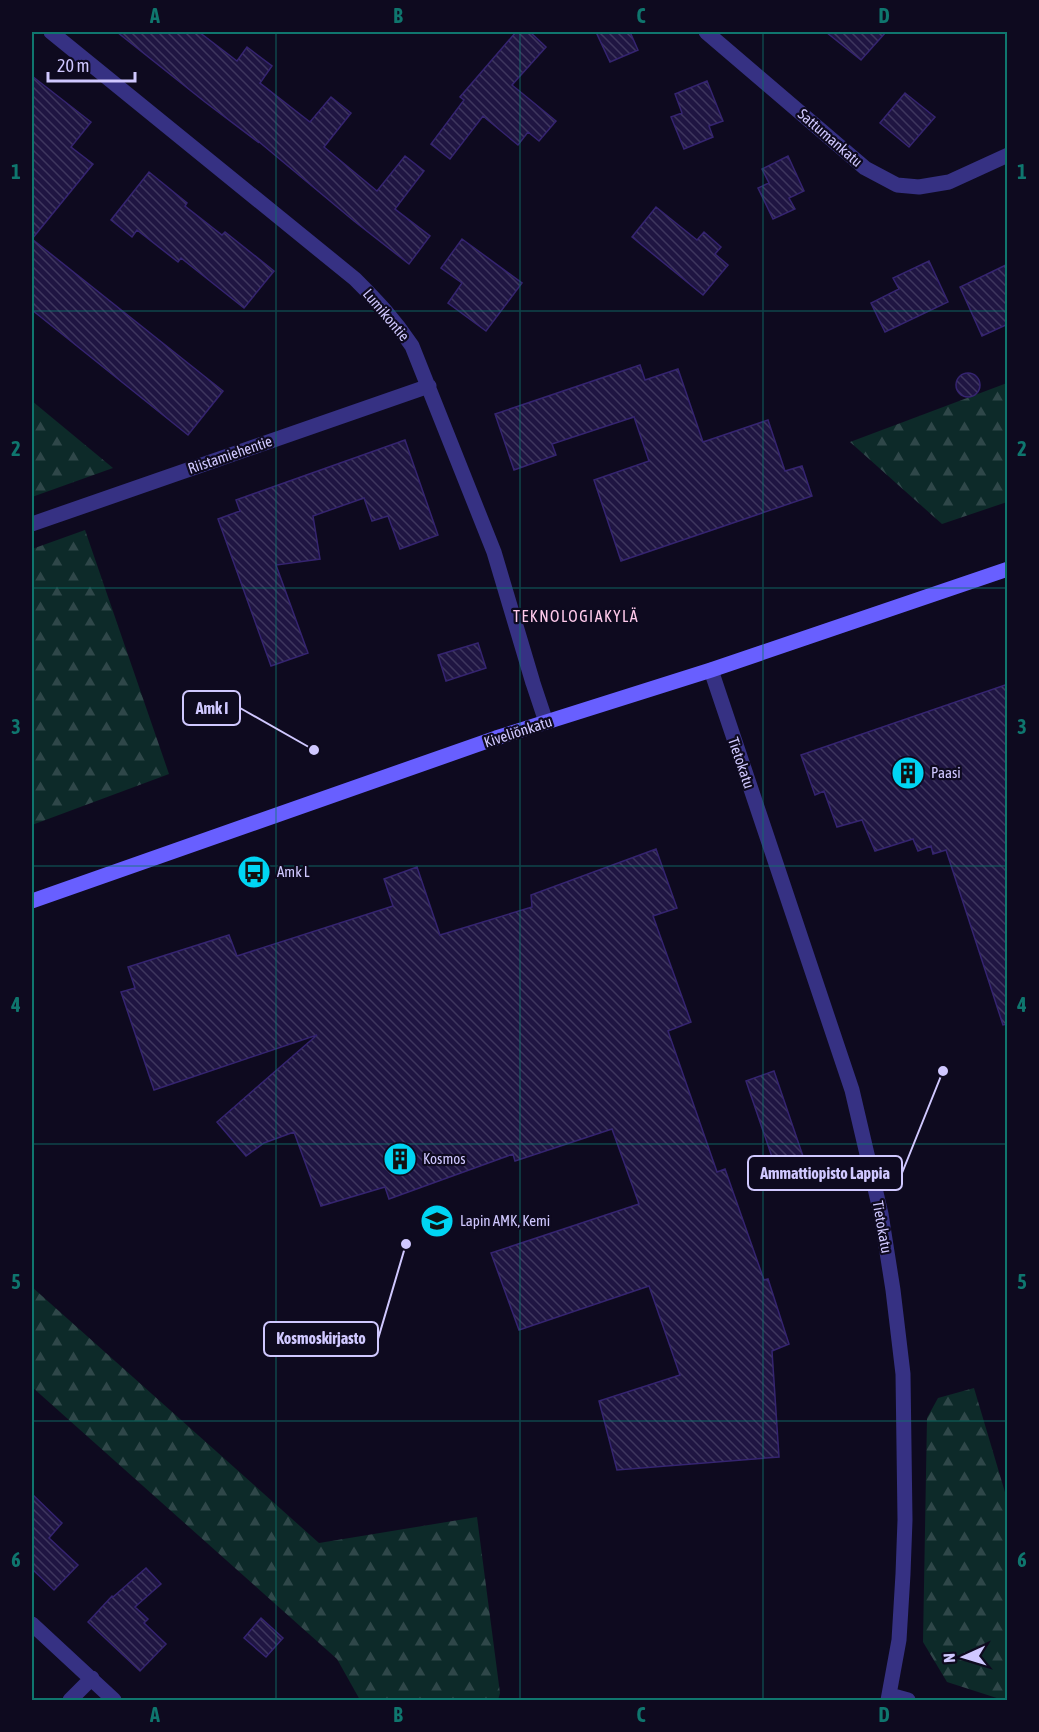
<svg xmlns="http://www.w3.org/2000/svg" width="1039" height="1732" font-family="'Asap Condensed',sans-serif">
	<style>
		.forest { fill: url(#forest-firs) }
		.building { fill: url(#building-back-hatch); stroke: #352470; stroke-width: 1.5 }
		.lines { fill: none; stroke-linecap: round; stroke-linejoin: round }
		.minor { stroke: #363183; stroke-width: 15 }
		.secondary { stroke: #685fff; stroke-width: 15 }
		.grid { fill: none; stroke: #0f766e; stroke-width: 1.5; stroke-opacity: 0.55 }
		.labels { text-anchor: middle; stroke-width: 4.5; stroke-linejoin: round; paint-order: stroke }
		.street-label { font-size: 15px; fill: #d0c8ff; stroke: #0e0a1f }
		.poi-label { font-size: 15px; fill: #d0c8ff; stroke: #0e0a1f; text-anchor: start }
		.neighbourhood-label { font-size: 16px; letter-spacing: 1.5px; fill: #ffcaeb; stroke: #0e0a1f }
		.leader { fill: none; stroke: #d0c8ff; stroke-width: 2 }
		.callout-dot { fill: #d0c8ff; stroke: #0e0a1f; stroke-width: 2 }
		.callout { fill: #0e0a1f; stroke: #d0c8ff; stroke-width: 2 }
		.callout-label { font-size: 16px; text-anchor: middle; font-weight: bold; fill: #d0c8ff }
		.neatline { fill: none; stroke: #0f766e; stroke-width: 2 }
		.grid-label { font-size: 20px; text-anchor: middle; font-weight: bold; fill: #0f766e }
	</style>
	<defs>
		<pattern id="forest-firs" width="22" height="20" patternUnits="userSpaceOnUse" patternTransform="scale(1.5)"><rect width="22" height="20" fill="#0d2a29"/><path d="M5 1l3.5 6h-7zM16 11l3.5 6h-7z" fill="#2f4749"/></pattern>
		<pattern id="building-back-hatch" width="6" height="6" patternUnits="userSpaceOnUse" patternTransform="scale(1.5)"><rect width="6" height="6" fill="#1f1542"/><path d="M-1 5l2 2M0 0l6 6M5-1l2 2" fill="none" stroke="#3e365e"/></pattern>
	</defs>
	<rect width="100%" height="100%" fill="#0e0a1f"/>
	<path class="forest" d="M 1007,383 L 1007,502 L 942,524 L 850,442 Z
		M 32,401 L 113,468 L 32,497 Z
		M 85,530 L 169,774 L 32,825 L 32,549 Z
		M 32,1287 L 319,1543 L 477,1517 L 500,1693 L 498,1700 L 360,1700 L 337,1659 L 32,1387 Z
		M 974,1388 L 1007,1499 L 1007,1700 L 1003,1700 L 947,1682 L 923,1642 L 927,1418 L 938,1398 Z"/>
	<path class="building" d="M 117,32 L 199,32 L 237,61 L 247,47 L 272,66 L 260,83 L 310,122 L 331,97 L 351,113 L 324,147 L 377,191 L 405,156 L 424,171 L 395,209 L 430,236 L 409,264 L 354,221 L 258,141 L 258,142 L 205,102 Z
		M 516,32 L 530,32 L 546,47 L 512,85 L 556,121 L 539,141 L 528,132 L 518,145 L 483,116 L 450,159 L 431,144 L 464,100 L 460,97 Z
		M 596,32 L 630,32 L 638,50 L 610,62 Z
		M 826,32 L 886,32 L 861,60 Z
		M 32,76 L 91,122 L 71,147 L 93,164 L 32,239 L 223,391 L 188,435 L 32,310 Z
		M 707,81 L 723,121 L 709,126 L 713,137 L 684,149 L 671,117 L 682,113 L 675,94 Z
		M 905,93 L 935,117 L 909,147 L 880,123 Z
		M 788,156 L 804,191 L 789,198 L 795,209 L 773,219 L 758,188 L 769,183 L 762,169 Z
		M 149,172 L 187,203 L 185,206 L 222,235 L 225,232 L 274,271 L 244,308 L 181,258 L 178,262 L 137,230 L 132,237 L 111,220 Z
		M 656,207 L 697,240 L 704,232 L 721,247 L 715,254 L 728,265 L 703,295 L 632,237 Z
		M 462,239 L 522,283 L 486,331 L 448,303 L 462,283 L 441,268 Z
		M 929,261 L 948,302 L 885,332 L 871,303 L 899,289 L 893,278 Z
		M 1008,264 L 1008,324 L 982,336 L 960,287 Z
		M 640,365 L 645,380 L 678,369 L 703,442 L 768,420 L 785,471 L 802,466 L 812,496 L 621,561 L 594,480 L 649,461 L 634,417 L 552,444 L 556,455 L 514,470 L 495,414 Z
		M956 385a12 12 0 1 1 24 0a12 12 0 1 1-24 0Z
		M 405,440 L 438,535 L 400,549 L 388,516 L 372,521 L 364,498 L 313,516 L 320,559 L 276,565 L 308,653 L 271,666 L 218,519 L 240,511 L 236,500 Z
		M 478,643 L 486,668 L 446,681 L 438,655 Z
		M 1008,684 L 1008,1024 L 1003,1025 L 946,850 L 933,854 L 931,846 L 918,851 L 913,839 L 875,851 L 862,820 L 837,827 L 824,791 L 815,795 L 801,755 Z
		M 656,849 L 677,908 L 653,916 L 691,1022 L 668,1031 L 717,1172 L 725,1169 L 764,1280 L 768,1279 L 789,1344 L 772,1351 L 779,1457 L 617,1470 L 599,1401 L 680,1375 L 649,1286 L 519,1330 L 491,1253 L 639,1204 L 612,1129 L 515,1161 L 513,1154 L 389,1199 L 385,1187 L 321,1206 L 294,1132 L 264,1143 L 246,1156 L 217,1122 L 317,1035 L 154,1090 L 121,992 L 135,988 L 128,967 L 229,935 L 237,956 L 393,906 L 384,879 L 417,867 L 440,935 L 532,907 L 531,895 Z
		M 774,1071 L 807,1168 L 782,1176 L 774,1156 L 772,1157 L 746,1081 Z
		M 32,1494 L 62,1523 L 49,1538 L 78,1565 L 54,1590 L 32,1569 Z
		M 146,1568 L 161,1584 L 135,1607 L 148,1619 L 144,1623 L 166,1644 L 140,1671 L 88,1622 L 112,1596 L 113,1597 Z
		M 261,1618 L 283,1638 L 266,1657 L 244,1638 Z"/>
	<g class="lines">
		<path class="minor" d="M 51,32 L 355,279 C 378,302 394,319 412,346 L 494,552 L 533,683 L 546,722
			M 706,32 L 865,168 L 897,185 L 919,187 L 949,182 L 1008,155
			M 32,524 L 429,386
			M 711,670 L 852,1090 L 881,1214 L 893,1290 L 903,1374 L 905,1520 L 903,1574 L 899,1640 L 888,1700
			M 32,1624 L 114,1700
			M 890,1695 L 908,1700
			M 70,1700 L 92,1678"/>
		<path class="secondary" d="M 32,901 L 496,738 L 711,670 L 1008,569"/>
	</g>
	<path class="grid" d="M 276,32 L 276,1700M 520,32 L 520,1700M 763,32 L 763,1700M 32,311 L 1008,311M 32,588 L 1008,588M 32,866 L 1008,866M 32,1144 L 1008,1144M 32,1421 L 1008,1421"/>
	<defs>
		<symbol id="building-disc" viewBox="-11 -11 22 22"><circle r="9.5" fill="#00d5f3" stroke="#0e0a1f"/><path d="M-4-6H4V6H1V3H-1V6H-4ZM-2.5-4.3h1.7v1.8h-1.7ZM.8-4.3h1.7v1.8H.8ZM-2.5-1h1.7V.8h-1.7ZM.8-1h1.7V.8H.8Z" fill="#111"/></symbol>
		<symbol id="bus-disc" viewBox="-11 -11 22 22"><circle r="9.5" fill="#00d5f3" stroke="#0e0a1f"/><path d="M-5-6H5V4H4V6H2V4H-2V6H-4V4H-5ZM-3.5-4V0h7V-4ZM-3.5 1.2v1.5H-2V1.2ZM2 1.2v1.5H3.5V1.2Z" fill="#111"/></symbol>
		<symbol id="university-disc" viewBox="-11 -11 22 22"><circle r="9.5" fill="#00d5f3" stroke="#0e0a1f"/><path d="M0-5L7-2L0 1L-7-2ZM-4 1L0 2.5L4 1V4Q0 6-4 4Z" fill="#111"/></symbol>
	</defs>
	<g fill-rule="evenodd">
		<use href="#building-disc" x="889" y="754" width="38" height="38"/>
		<use href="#bus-disc" x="235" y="853" width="38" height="38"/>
		<use href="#building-disc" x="381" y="1140" width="38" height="38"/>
		<use href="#university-disc" x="418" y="1202" width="38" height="38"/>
	</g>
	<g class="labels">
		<g class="street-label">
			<text transform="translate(830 138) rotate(41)" y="5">Sattumankatu</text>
			<text transform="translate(386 315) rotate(50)" y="5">Lumikontie</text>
			<text transform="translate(230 455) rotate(-19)" y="5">Riistamiehentie</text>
			<text transform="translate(518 732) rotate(-18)" y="5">Kiveliönkatu</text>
			<text transform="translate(741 763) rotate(71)" y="5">Tietokatu</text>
			<text transform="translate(882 1227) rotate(80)" y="5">Tietokatu</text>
		</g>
		<g class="poi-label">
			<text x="931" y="778">Paasi</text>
			<text x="277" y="877">Amk L</text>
			<text x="423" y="1164">Kosmos</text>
			<text x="460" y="1226">Lapin AMK, Kemi</text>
		</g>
		<g class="neighbourhood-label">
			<text x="576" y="622">TEKNOLOGIAKYLÄ</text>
		</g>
	</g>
	<path class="leader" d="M314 750L240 708M943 1071L902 1173M406 1244L378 1339"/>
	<g class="callout-dot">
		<circle cx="314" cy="750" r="6"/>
		<circle cx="943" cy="1071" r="6"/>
		<circle cx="406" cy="1244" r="6"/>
	</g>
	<g class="callout">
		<rect x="183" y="691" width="57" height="34" rx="6"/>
		<rect x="748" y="1156" width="154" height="34" rx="6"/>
		<rect x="264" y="1322" width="114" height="34" rx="6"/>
	</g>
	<g class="callout-label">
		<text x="212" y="714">Amk I</text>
		<text x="825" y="1179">Ammattiopisto Lappia</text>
		<text x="321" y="1344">Kosmoskirjasto</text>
	</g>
	<rect width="1039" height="1732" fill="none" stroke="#0e0a1f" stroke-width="66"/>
	<g transform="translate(964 1657) rotate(266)" stroke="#0e0a1f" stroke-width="4.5" paint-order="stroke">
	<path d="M0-4.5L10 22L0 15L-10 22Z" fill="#d0c8ff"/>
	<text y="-9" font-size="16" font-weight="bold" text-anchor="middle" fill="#d0c8ff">N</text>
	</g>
	<path d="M48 72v9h87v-9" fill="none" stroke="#d0c8ff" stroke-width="3"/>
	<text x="57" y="72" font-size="18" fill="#d0c8ff" stroke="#0e0a1f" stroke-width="4.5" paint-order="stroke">20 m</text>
	<rect x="33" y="33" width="973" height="1666" class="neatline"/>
	<g class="grid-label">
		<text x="155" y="23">A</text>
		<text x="398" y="23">B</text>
		<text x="641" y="23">C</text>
		<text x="884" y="23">D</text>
		<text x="16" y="179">1</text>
		<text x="1022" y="179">1</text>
		<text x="16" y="456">2</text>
		<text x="1022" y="456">2</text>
		<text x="16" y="734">3</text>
		<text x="1022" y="734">3</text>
		<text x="16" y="1012">4</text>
		<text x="1022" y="1012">4</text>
		<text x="16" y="1289">5</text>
		<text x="1022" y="1289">5</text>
		<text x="16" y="1567">6</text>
		<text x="1022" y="1567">6</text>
		<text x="155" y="1722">A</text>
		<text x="398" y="1722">B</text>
		<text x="641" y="1722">C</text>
		<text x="884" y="1722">D</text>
	</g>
</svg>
